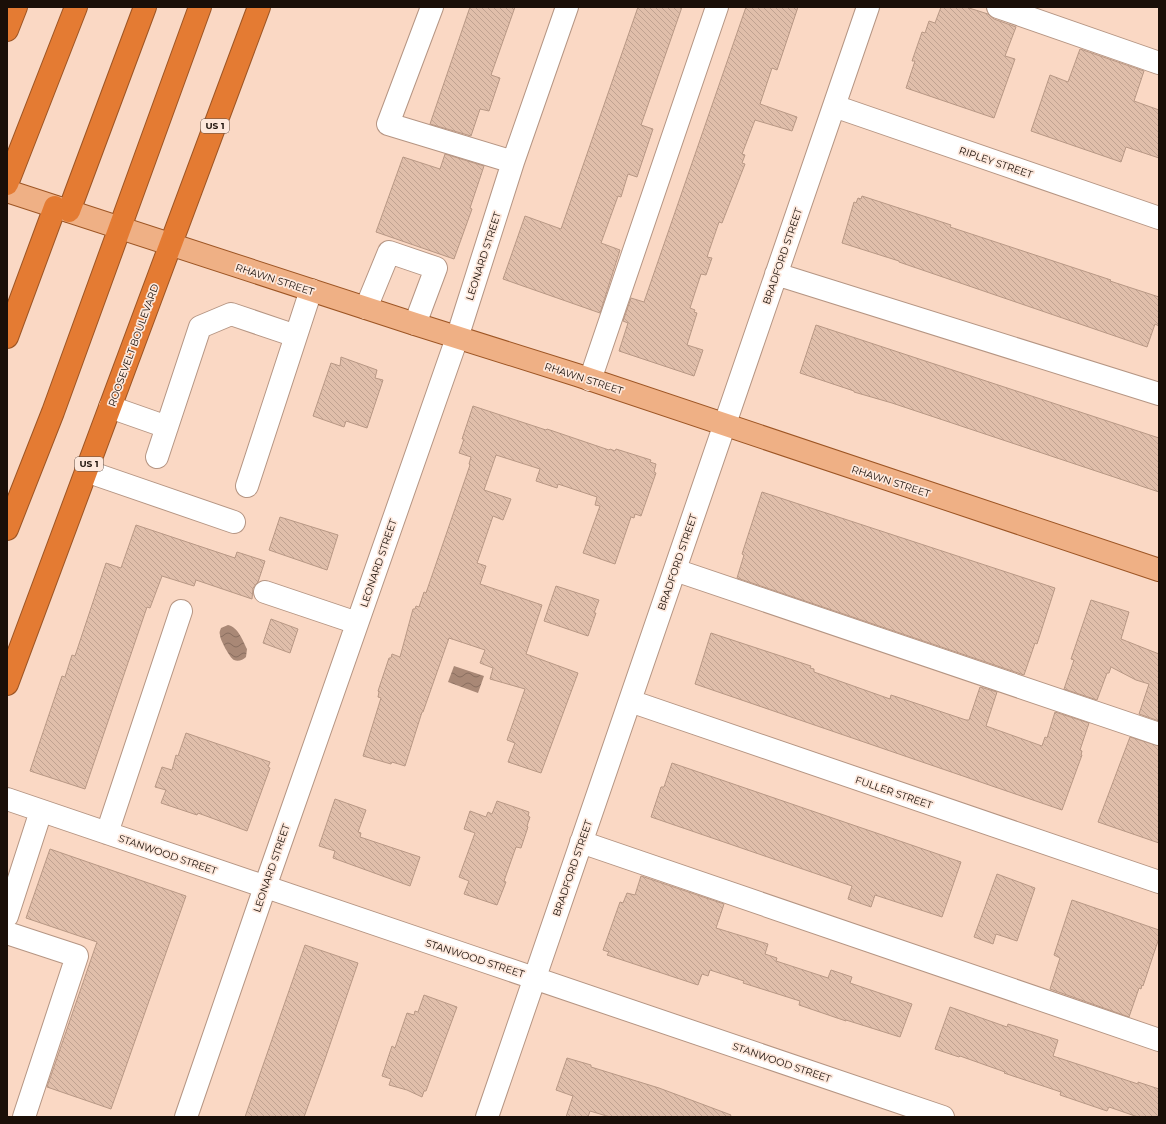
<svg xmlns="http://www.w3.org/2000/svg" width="1166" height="1124" font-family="Montserrat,sans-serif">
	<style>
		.water { fill: url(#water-waves) }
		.building { fill: url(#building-back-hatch); stroke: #b89885 }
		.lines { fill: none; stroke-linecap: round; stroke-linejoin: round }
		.minor-casing { stroke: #b59583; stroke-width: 24 }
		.major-casing { stroke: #9d5524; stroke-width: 24 }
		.highway-casing { stroke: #9d5524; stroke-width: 24 }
		.minor { stroke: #fff; stroke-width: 22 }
		.major { stroke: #efb085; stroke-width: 22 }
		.highway { stroke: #e47b33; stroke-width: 22 }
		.labels { text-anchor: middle; stroke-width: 3.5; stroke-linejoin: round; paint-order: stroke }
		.shield { fill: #fde8dc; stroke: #5e5048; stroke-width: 1 }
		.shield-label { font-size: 9px; font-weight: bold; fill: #1a0f08 }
		.street-label { font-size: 10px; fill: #1a0f08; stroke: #fde8dc }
	</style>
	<defs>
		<pattern id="water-waves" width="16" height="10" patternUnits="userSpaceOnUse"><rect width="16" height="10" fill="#a98876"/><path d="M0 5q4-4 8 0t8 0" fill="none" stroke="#896e5f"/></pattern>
		<pattern id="building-back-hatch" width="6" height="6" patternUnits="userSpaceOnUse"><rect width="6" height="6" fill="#e0beaa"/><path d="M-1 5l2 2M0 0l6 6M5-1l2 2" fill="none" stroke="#c0a291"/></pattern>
	</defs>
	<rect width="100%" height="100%" fill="#fad8c4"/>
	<path class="water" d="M 228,625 C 238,627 243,641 247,649 L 246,657 C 243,660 238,662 234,660 C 230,658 220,640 220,635 C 219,632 220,631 221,628 Z
		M 454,666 L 484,676 L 478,693 L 448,682 Z"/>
	<path class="building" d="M 470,7 L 515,7 L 491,75 L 500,78 L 489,111 L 480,109 L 471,136 L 430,124 Z
		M 638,7 L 682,7 L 641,125 L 653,129 L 637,177 L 628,174 L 621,197 L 618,196 L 601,243 L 620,250 L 600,313 L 503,279 L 525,216 L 561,229 Z
		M 746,7 L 798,7 L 777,70 L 772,68 L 760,104 L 797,117 L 792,131 L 755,120 L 742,154 L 745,155 L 742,163 L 745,164 L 722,223 L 719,222 L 707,257 L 712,258 L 706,275 L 701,274 L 690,308 L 695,310 L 694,312 L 697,313 L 687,345 L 703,350 L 694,376 L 619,351 L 628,323 L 623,321 L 631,298 L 644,302 Z
		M 941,7 L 966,7 L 988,14 L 994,19 L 1016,27 L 1005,56 L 1015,59 L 994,118 L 906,88 L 915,61 L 912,61 L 922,32 L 925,33 L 929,21 L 935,23 Z
		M 1080,49 L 1144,71 L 1134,101 L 1159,110 L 1159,158 L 1126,147 L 1121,162 L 1031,131 L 1050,75 L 1068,82 Z
		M 445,154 L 484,166 L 470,208 L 472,209 L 454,259 L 376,232 L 403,157 L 440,169 Z
		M 862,196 L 951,225 L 950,227 L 1111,280 L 1110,281 L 1159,297 L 1159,326 L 1155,324 L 1147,347 L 899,262 L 899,261 L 842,243 L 854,202 L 856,203 L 858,198 L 861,199 Z
		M 816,325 L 1159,438 L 1159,492 L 892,403 L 854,392 L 854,391 L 800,373 Z
		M 341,357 L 377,370 L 375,378 L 383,380 L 367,428 L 346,421 L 344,427 L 313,416 L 331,363 L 340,366 Z
		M 473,406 L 546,430 L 547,429 L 609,450 L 610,449 L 615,451 L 616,449 L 651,460 L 650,462 L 656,464 L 654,472 L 656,473 L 641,516 L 635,514 L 634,518 L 631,517 L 615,564 L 583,553 L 600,506 L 595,505 L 597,497 L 558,484 L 557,488 L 536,481 L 540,469 L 496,455 L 484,490 L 511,499 L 503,520 L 493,516 L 477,563 L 486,566 L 480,584 L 542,605 L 526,654 L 578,673 L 541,773 L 508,762 L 515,743 L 507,740 L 525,689 L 490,679 L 493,668 L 480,663 L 485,650 L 449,638 L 423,712 L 422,712 L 405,766 L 392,762 L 391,764 L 363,756 L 381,698 L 378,697 L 379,692 L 378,691 L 389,658 L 391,658 L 392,654 L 400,657 L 413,609 L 415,609 L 416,606 L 419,607 L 424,592 L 426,593 L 470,465 L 469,464 L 471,457 L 459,453 L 464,439 L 462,439 Z
		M 762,492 L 1055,588 L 1037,644 L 1035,643 L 1024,675 L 737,578 L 744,555 L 742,554 Z
		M 280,517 L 338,535 L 327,570 L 269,550 Z
		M 136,525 L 235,558 L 237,552 L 265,561 L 258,582 L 253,588 L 252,599 L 196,580 L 194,586 L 162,576 L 150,608 L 147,607 L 85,789 L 30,771 L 62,676 L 65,677 L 72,655 L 75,656 L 106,563 L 121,568 Z
		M 556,586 L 599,600 L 594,613 L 596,613 L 588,636 L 544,621 Z
		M 1091,600 L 1129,612 L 1121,639 L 1159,654 L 1159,721 L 1139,714 L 1149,684 L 1136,680 L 1111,667 L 1109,673 L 1107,673 L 1097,700 L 1064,689 L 1074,660 L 1071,659 Z
		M 271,619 L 298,629 L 290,653 L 263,643 Z
		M 711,633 L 811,666 L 810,668 L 814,669 L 814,672 L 890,699 L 891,695 L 966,720 L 969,720 L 980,687 L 997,692 L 986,726 L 1042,746 L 1045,737 L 1047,738 L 1055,712 L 1089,723 L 1080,750 L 1082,751 L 1081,755 L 1082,755 L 1062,810 L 695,684 Z
		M 186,733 L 270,762 L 268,767 L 270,768 L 247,831 L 198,813 L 197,815 L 161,803 L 166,790 L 155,787 L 162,767 L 172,770 L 176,755 L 178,756 Z
		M 1130,737 L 1159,746 L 1159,843 L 1098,822 Z
		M 672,763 L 961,862 L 942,917 L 875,895 L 871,907 L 848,899 L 852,886 L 651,817 L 661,787 L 664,787 Z
		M 335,799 L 366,810 L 358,832 L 361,833 L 360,837 L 420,857 L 410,886 L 333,858 L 335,851 L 319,846 Z
		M 497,801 L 529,812 L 528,816 L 530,817 L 527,826 L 528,827 L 521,848 L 516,847 L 504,881 L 506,882 L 497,905 L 464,894 L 469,881 L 459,877 L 475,833 L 464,829 L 470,811 L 486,817 L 488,812 L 492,814 Z
		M 50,849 L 186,896 L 111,1109 L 47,1087 L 97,942 L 26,918 Z
		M 997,874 L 1035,888 L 1017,941 L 996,934 L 993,944 L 974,937 Z
		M 641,876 L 724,904 L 716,928 L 768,944 L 765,954 L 777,958 L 776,961 L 828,978 L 831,970 L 852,977 L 850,983 L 912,1004 L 900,1037 L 846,1020 L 846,1021 L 799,1005 L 800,1001 L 743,983 L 744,981 L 710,970 L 708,976 L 702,974 L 698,985 L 607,955 L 609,952 L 603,950 L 620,902 L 623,903 L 627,893 L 635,895 Z
		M 1072,900 L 1159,930 L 1159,938 L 1143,986 L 1142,985 L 1141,989 L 1139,988 L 1129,1017 L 1050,989 L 1060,958 L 1054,955 Z
		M 305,945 L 358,963 L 325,1059 L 304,1117 L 245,1117 Z
		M 424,995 L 457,1007 L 426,1091 L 424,1091 L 422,1097 L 407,1090 L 389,1085 L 391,1079 L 382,1076 L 392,1046 L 395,1048 L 407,1013 L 414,1015 L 415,1011 L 418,1012 Z
		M 950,1007 L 1007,1027 L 1008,1024 L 1058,1040 L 1053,1056 L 1138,1084 L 1138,1082 L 1159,1089 L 1159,1117 L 1138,1117 L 1109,1107 L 1107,1111 L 1060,1095 L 1061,1092 L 1004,1073 L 1005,1072 L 960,1056 L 959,1057 L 935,1049 Z
		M 567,1058 L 591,1065 L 591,1067 L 659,1088 L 731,1115 L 730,1117 L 610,1117 L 590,1111 L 588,1117 L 566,1117 L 573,1096 L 556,1090 Z"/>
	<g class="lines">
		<defs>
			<path id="minor" d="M 432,7 L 388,124 L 513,162
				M 998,7 L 1159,63
				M 834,106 L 1159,218
				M 776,274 L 1159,394
				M 366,308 L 389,252 L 436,268 L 415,324
				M 590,380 L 717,7
				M 110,407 L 167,427
				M 157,457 L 200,327 L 231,314 L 296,336
				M 86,471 L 234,522
				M 247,486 L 311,290
				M 675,570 L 1159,734
				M 265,592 L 357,623
				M 630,701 L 1159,882
				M 7,799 C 319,906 631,1010 943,1117
				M 107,833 L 181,611
				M 581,842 L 1159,1040
				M 7,916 L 41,811
				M 7,933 L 77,956 L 24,1117
				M 186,1117 L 265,887 L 457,338 L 513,162 L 567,7
				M 487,1117 L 868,7"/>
			<path id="major" d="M 7,191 L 415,324 L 577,375 L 1159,570"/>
			<path id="highway" d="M 7,30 L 16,7
				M 7,184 L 76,7
				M 69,211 L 145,7
				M 7,337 L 55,207
				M 7,529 L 53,412 L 200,7
				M 7,684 L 259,7"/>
		</defs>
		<use href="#minor" class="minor-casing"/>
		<use href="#major" class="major-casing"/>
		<use href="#highway" class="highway-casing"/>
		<use href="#minor" class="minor"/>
		<use href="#major" class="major"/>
		<use href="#highway" class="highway"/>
	</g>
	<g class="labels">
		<g class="shield">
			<rect x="201" y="119" width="28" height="14" rx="3"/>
			<rect x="75" y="457" width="28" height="14" rx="3"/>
		</g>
		<g class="shield-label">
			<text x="215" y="129">US 1</text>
			<text x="89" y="467">US 1</text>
		</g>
		<g class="street-label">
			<text transform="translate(996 162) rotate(19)" y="4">RIPLEY STREET</text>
			<text transform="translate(483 256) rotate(-72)" y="4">LEONARD STREET</text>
			<text transform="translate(782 256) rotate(-71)" y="4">BRADFORD STREET</text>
			<text transform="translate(275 279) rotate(18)" y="4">RHAWN STREET</text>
			<text transform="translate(133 345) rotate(-70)" y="4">ROOSEVELT BOULEVARD</text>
			<text transform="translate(584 378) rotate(18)" y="4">RHAWN STREET</text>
			<text transform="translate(891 481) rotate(18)" y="4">RHAWN STREET</text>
			<text transform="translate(677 562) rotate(-71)" y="4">BRADFORD STREET</text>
			<text transform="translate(378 563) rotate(-71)" y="4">LEONARD STREET</text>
			<text transform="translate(894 792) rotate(19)" y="4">FULLER STREET</text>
			<text transform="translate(168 854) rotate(19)" y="4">STANWOOD STREET</text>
			<text transform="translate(271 868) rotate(-71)" y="4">LEONARD STREET</text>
			<text transform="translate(572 868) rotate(-71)" y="4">BRADFORD STREET</text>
			<text transform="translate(475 958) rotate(18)" y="4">STANWOOD STREET</text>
			<text transform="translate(782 1062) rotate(19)" y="4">STANWOOD STREET</text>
		</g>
	</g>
	<rect width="1166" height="1124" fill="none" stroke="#1a0f08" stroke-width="16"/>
</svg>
